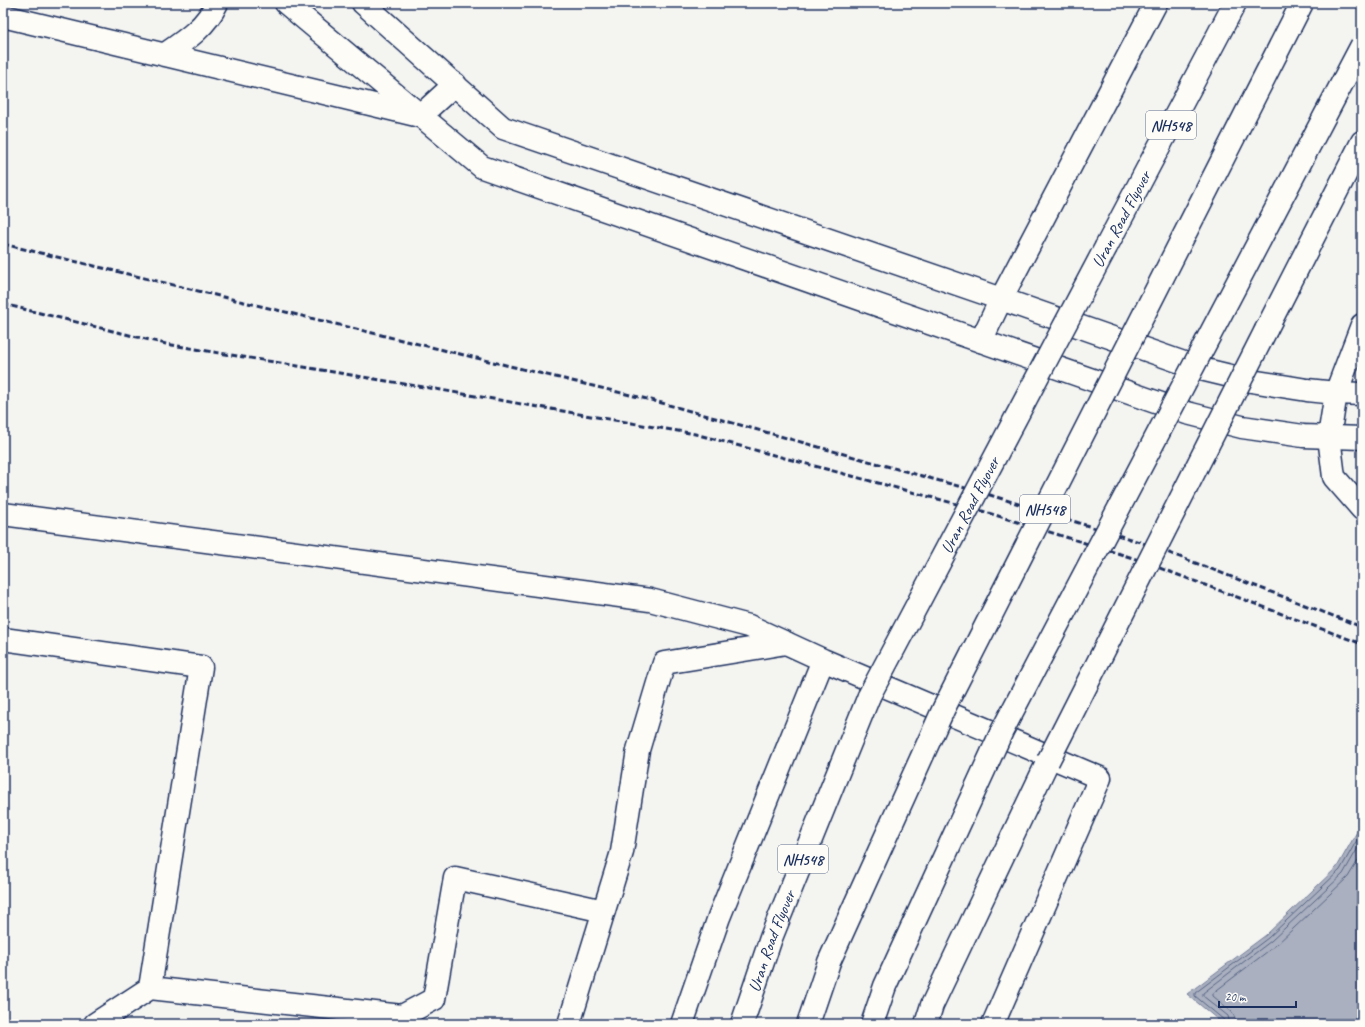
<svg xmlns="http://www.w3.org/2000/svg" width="1365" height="1027" font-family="Caveat,sans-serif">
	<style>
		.water { fill: #aab0bf; stroke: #717c98 }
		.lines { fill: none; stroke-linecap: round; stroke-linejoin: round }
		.shore { stroke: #546385; stroke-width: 1 }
		.minor-casing { stroke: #1b2f5e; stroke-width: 25 }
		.major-casing { stroke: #1b2f5e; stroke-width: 25 }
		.highway-casing { stroke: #1b2f5e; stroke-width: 25 }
		.minor { stroke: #fdfcf7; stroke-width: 22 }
		.major { stroke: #fdfcf7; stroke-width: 22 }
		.highway { stroke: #fdfcf7; stroke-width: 22 }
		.rail { stroke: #1b2f5e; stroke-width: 3; stroke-dasharray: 6 3; stroke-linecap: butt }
		.highway-bridge-casing { stroke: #1b2f5e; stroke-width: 25; stroke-linecap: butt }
		.highway-bridge { stroke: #fdfcf7; stroke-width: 22 }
		.labels { text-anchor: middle; stroke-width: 3.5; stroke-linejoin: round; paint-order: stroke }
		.shield { fill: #fdfcf7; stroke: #5f6c8c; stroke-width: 1 }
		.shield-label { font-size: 16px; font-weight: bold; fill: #1b2f5e }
		.street-label { font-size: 17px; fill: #1b2f5e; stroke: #fdfcf7 }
	</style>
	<rect width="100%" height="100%" fill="#f4f4f1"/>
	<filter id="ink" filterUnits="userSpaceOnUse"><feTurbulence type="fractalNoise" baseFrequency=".025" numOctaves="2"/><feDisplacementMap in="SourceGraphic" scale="8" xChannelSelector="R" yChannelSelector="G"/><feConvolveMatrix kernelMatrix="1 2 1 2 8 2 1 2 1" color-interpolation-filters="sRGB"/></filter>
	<g filter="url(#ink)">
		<path class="water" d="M 1362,823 L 1362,1024 L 1223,1024 L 1187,994 L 1266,935 L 1337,867 Z"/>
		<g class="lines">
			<path class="shore" d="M 1225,1024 L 1224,1020 L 1195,996 L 1195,993 L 1268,938 L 1340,870 L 1362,831
				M 1230,1024 L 1228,1016 L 1203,996 L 1203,993 L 1271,941 L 1343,874 L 1362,841
				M 1236,1024 L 1235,1018 L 1232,1012 L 1213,996 L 1213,993 L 1276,945 L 1348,877 L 1362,854"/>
			<defs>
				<path id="minor" d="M 3,16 L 420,116 L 455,84
					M 164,55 C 186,40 206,27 217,3
					M 1362,325 L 1336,393 L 1329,437 L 1334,477 L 1362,509
					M 981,341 L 1001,299 L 1156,3
					M 3,639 L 201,667 L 150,988 L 95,1024
					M 150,988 L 402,1016 L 434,999 L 455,878 L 604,911
					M 569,1024 L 622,852 L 638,750 L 664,663 L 786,643"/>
				<path id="major" d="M 286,3 L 482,167 L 1187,413 L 1242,427 L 1303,436 L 1362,438
					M 363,3 L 503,128 L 1001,299 L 1201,369 L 1251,381 L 1307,390 L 1336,393 L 1362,394
					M 3,514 L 650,600 L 749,626 L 823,660 L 1100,778 L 993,1024
					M 682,1024 L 719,917 L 823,660"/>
				<g id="highway">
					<path d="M 1106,247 L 1235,3"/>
					<path d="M 1266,330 L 1362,142"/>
					<path id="s1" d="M 742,1024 L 771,938 L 869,696"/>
					<path d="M 926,1024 L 932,1005 L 1048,761"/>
				</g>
			</defs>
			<use href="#minor" class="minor-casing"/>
			<use href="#major" class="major-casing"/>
			<use href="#highway" class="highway-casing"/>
			<use href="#minor" class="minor"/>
			<use href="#major" class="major"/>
			<use href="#highway" class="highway"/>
			<path class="rail" d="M 3,244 L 651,400 L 990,495 L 1146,544 L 1362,627
				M 3,304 L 166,344 L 435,389 L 695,434 L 979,510 L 1133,558 L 1362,644"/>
			<defs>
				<g id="highway-bridge">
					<path id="s2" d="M 869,696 L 1106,247"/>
					<path d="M 1048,761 L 1266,330"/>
					<path d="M 808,1024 L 829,962 L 944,708 L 1302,3"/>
					<path d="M 872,1024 L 885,986 L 1002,731 L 1362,45"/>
				</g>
			</defs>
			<use href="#highway-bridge" class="highway-bridge-casing"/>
			<use href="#highway-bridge" class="highway-bridge"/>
		</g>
	</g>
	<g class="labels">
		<g class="shield">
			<rect x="1146" y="111" width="50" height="28" rx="3"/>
			<rect x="1020" y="495" width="50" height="28" rx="3"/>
			<rect x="778" y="845" width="50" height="28" rx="3"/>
		</g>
		<g class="shield-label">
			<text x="1171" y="131">NH548</text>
			<text x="1045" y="515">NH548</text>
			<text x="803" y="865">NH548</text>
		</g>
		<g class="street-label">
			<text transform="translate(1121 219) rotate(-62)" y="6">Uran Road Flyover</text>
			<text dy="6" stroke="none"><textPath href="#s2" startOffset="216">Uran Road Flyover</textPath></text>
			<text dy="6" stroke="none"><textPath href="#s1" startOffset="88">Uran Road Flyover</textPath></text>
		</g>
	</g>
	<rect width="1365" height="1027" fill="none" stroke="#fdfcf7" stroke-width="16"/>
	<rect x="8" y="8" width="1349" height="1011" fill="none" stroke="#1b2f5e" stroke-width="1.5" filter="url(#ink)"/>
	<path d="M1219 1001v6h77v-6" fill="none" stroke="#1b2f5e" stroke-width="2"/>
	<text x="1225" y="1001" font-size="12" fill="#1b2f5e" stroke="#fdfcf7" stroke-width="3" paint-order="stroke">20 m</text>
</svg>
